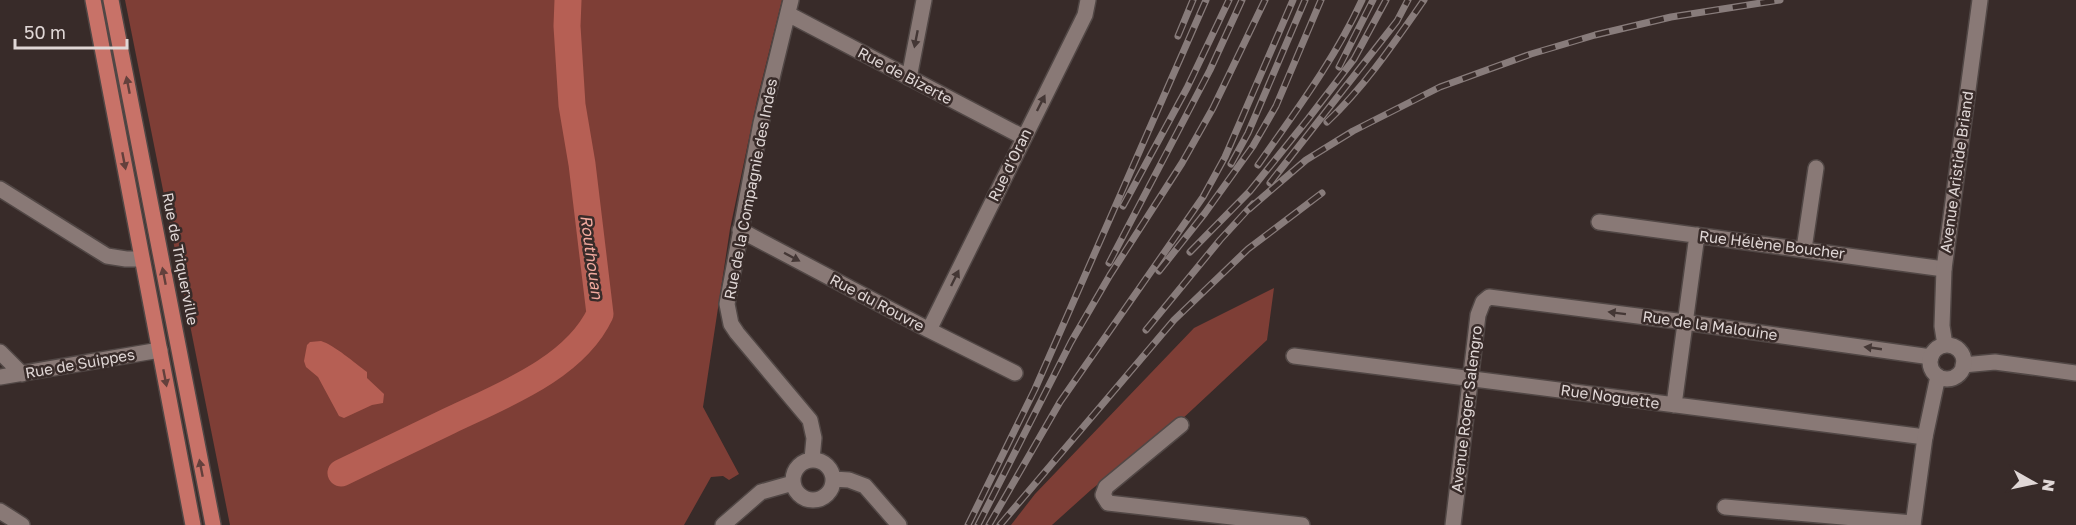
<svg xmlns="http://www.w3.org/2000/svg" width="2076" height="525" font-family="'Golos Text',sans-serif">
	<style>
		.green { fill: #7e3e36 }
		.water { fill: #b65f54 }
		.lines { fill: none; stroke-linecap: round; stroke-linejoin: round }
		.river { stroke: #b65f54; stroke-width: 27 }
		.minor-casing { stroke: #514745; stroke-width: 18 }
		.secondary-casing { stroke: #514745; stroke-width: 18 }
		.primary-casing { stroke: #514745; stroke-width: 18 }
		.minor { stroke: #897976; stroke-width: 15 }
		.secondary { stroke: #897976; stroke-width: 15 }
		.primary { stroke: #c87268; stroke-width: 15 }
		.rail-casing { stroke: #887c7b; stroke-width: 7 }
		.rail { stroke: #382b29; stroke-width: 4.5; stroke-dasharray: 14; stroke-linecap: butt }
		.oneway { fill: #443735 }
		.oneway2 { fill: #63403c }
		.labels { text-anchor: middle; stroke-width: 5; stroke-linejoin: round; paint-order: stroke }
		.street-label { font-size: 15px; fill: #e0d7d6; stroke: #382b29 }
		.water-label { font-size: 16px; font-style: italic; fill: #f2aa9f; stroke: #382b29 }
	</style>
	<rect width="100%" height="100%" fill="#382b29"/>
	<path class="green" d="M 125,0 L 782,0 L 757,100 L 730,229 L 703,407 L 739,474 L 729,480 L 723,476 L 711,477 L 684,525 L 230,525 Z
		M 1274,288 L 1267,340 L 1180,421 L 1092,489 L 1052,525 L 1011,525 L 1035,494 L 1194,328 Z"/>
	<path class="water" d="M 321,341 C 334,345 355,363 367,372 L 367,378 L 384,394 L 383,403 L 372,405 L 344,418 L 339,416 L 318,377 L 306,367 L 304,361 L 307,345 L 310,342 Z"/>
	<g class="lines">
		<path class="river" d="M 341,473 C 377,456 413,438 449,421 C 501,396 574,369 600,314 L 582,164 L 572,105 L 567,26 L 568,0"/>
		<defs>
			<path id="minor" d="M 791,0 L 761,123 L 727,304 L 731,324 L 737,333 L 810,420 L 814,438 L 812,459
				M 788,14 L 1023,137
				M 909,78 L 924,0
				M 0,189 L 107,256 L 126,259 L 142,259
				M 1599,222 L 1944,269
				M 740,230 L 929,330 L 1015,373
				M 1804,249 L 1816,168
				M 929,330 L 1085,15 L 1088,0
				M 0,352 L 22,374
				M 1294,356 L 1925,437
				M 1963,365 L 1995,362 L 2076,373
				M 0,377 L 160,350
				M 1674,405 L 1697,235
				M 1181,425 L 1106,487 L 1103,495 L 1108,503 L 1302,525
				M793 480a20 20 0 1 1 40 0a20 20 0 1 1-40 0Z
				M 833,479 L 849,480 L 865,486 L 899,525
				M 1725,507 L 1913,523
				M 0,511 L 22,525
				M 723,525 L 761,492 L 793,483
				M 1453,525 L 1478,315 L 1483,302 L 1489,297 L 1677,321 L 1931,357"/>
			<path id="secondary" d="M 1945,345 L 1942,326 L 1944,269 L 1980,0
				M1930 362a17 17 0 1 1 34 0a17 17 0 1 1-34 0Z
				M 1913,525 L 1925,437 L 1938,376"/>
			<path id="primary" d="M 93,0 L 193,525
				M 111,0 L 213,525"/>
		</defs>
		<use href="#minor" class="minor-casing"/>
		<use href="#secondary" class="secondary-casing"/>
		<use href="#primary" class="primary-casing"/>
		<use href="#minor" class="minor"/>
		<use href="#secondary" class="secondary"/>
		<use href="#primary" class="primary"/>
		<defs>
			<path id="rail" d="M 1178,36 L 1193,0
				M 1339,67 L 1373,0
				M 1327,122 C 1365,86 1394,43 1424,0
				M 1231,164 L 1248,133 L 1305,0
				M 1258,165 C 1295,112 1335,59 1362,0
				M 1270,183 L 1397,21 L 1408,0
				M 1123,206 L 1187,88 L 1229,0
				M 1249,209 L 1306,160 L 1353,131 L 1440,87 L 1531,54 L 1595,35 L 1671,17 L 1780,0
				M 1190,252 L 1250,191 L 1308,119 L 1354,59 L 1386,0
				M 1109,263 L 1210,70 L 1242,0
				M 1159,271 L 1205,213 L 1253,146 L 1276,106 L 1321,0
				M 1146,330 L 1220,240 L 1253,204
				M 968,525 L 1035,389 L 1206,0
				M 978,525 L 1071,342 L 1110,275 L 1182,163 L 1213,108 L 1265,0
				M 989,525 L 1060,402 L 1203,197 L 1225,157 L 1293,0
				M 1000,525 L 1174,320 L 1248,249 L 1322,193"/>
		</defs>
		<use href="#rail" class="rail-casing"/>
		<use href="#rail" class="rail"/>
	</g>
	<defs><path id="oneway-solid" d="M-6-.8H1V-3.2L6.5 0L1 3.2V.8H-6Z" transform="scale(1.5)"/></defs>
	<g class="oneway">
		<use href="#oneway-solid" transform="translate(916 39) rotate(101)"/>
		<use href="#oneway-solid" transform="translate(1041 103) rotate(-63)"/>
		<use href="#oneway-solid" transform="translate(792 257) rotate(28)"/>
		<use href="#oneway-solid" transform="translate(955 278) rotate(-64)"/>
		<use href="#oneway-solid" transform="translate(1617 313) rotate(-173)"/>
		<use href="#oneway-solid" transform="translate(1873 348) rotate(-172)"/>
	</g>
	<g class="oneway2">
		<use href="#oneway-solid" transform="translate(128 85) rotate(-101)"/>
		<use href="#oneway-solid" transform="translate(124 161) rotate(79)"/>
		<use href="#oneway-solid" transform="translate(164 276) rotate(-101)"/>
		<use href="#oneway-solid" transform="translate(165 378) rotate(79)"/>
		<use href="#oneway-solid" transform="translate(201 468) rotate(-101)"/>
	</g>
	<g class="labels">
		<g class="street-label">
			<text transform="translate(905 76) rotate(28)" y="5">Rue de Bizerte</text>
			<text transform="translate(1010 165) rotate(-64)" y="5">Rue d'Oran</text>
			<text transform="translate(1957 172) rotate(-82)" y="5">Avenue Aristide Briand</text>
			<text transform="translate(751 189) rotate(-79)" y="5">Rue de la Compagnie des Indes</text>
			<text transform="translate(1772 245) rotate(7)" y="5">Rue Hélène Boucher</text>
			<text transform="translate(180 259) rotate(79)" y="5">Rue de Triquerville</text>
			<text transform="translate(877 303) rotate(28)" y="5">Rue du Rouvre</text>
			<text transform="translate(1710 326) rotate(8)" y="5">Rue de la Malouine</text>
			<text transform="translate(80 364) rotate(-10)" y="5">Rue de Suippes</text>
			<text transform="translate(1610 397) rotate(8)" y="5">Rue Noguette</text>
			<text transform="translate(1467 409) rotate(-83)" y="5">Avenue Roger Salengro</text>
		</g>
		<g class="water-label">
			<text transform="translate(592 257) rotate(82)" y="6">Routhouan</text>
		</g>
	</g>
	<g transform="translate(2034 483) rotate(99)" stroke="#382b29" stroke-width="4.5" paint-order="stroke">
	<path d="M0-4.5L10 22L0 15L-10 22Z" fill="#e0d7d6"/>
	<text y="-9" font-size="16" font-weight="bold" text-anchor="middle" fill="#e0d7d6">N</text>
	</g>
	<path d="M15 39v9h112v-9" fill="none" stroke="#e0d7d6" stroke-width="3"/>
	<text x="24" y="39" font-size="18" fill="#e0d7d6" stroke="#382b29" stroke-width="4.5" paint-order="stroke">50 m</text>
</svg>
